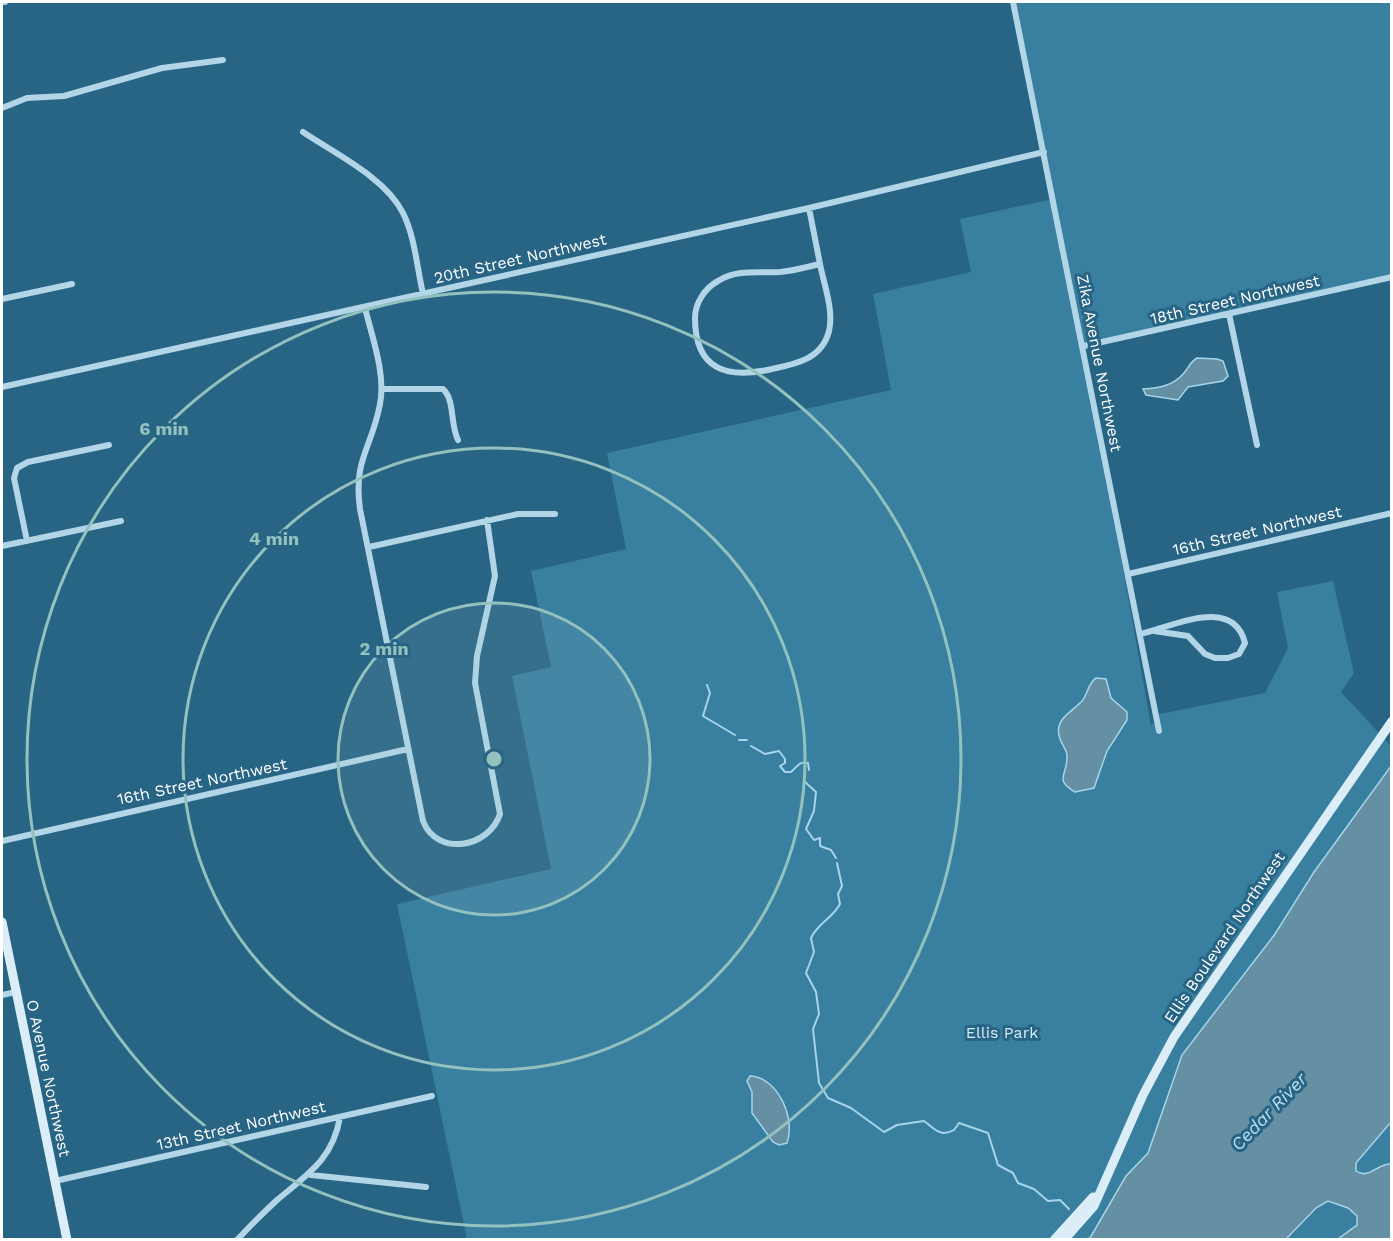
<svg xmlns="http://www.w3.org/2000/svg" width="1393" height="1241" font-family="'Work Sans',sans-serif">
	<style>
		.green { fill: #397fa0 }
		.water { fill: #658fa3; stroke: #a6d4e8; stroke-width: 1.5 }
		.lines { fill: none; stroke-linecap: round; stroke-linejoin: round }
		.stream { stroke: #a6d4e8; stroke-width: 2 }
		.street { stroke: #b2d6e7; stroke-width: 6 }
		.secondary { stroke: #dbedf7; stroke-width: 9 }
		.ring { fill: none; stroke: #93c1be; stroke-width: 3 }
		.labels { text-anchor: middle; stroke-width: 6; stroke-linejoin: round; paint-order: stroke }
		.street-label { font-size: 16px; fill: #fff; stroke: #286585 }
		.park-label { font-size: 16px; fill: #d5ebf6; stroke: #286585 }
		.water-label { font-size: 18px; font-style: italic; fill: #bddfef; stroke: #286585 }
		.centre { fill: #93c1be; stroke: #286585; stroke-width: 3 }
		.ring-label { font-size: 18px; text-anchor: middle; font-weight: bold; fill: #93c1be; stroke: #286585; stroke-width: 6; stroke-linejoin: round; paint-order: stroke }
	</style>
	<rect width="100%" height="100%" fill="#286585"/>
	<path class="green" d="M 1013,2 L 1391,2 L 1391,277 L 1084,347 L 1151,726 L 1160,714 L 1265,693 L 1288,648 L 1277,592 L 1333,581 L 1354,673 L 1341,692 L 1392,747 L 1391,766 L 1314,872 L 1275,934 L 1182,1055 L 1148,1153 L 1126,1176 L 1090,1238 L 467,1239 L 397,904 L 551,869 L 512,676 L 551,667 L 531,571 L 626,549 L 607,453 L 891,390 L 873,294 L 971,272 L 960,219 L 1053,199 Z
		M 1391,1122 L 1391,1164 C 1377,1164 1369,1180 1356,1171 L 1356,1163 Z
		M 1328,1201 L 1348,1208 L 1357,1216 L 1358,1225 L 1338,1239 L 1286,1240 L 1316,1208 Z"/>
	<path class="water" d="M 1197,358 L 1217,359 L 1223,361 L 1228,376 L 1223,381 L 1188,387 L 1178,400 L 1146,395 L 1143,389 C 1159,388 1173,386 1184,373 C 1189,367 1190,362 1197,358 Z
		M 1096,678 L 1106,679 L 1111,698 L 1127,712 L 1127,720 L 1107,751 L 1094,788 L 1075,792 C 1053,779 1068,775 1067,756 C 1067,750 1062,745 1060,739 C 1053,719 1071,713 1082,701 C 1088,694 1088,683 1096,678 Z
		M 1391,766 L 1391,1122 L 1356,1163 L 1356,1171 C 1369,1180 1378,1163 1391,1164 L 1391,1239 L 1338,1239 L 1357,1225 L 1357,1216 L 1348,1208 L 1328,1201 L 1316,1208 L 1286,1239 L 1085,1239 L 1090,1238 L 1126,1176 L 1148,1153 L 1182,1055 L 1275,934 L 1314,872 Z
		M 750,1076 C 778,1077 796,1119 787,1143 L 779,1145 L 773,1142 L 752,1113 L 752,1092 L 747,1081 Z"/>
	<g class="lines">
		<path class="stream" d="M 707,685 L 710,693 L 703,716 L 735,735
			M 739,740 L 747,740
			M 751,746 L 765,754 L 779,751 L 785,759 L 785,763 L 780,766 L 785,772 L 791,772 C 797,767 799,761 808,763 L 809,770
			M 805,777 L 804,781 L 816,792 L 814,811 L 806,829 L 814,840 L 820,838 L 820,846 L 831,850 L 836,858
			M 837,863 L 842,886 L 838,894 L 840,904 C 832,919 818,923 811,938 L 814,952 L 806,973 L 816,992 L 819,1014 L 813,1029 L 819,1083 L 828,1098 L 851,1108 L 884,1132 L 897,1125 L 924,1121 C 934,1128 940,1138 954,1130 L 959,1123 L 988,1133 L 998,1165 L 1013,1173 L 1018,1183 L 1034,1189 L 1048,1201 L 1060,1200 L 1069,1209"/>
		<path class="street" d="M 2,2 L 5,2
			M 1013,2 L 1159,731
			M 2,108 L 27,98 L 64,96 L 162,68 L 223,60
			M 303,132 C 334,153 386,178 403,213 C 415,237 417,268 423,294
			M 809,208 L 820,264
			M 820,264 C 824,285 834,310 829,331 C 822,359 796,364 772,369 C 728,379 695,371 695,318 C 695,303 705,288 718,281 C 737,269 759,273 780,272 C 793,271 807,267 820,264 Z
			M 2,299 L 72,284
			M 365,308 C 372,337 386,374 380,404 C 372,448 353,459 360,509 L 423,821 C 437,857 489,848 500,814 L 475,683 L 477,656 L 495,576 L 487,520
			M 1229,314 L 1257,445
			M 1084,346 L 1392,277
			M 2,387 L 809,208 L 1044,152
			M 382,389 L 443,389 C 455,400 450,424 458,440
			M 27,541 L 14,478 L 17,468 L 28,462 L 109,445
			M 2,546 L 121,521
			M 369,547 L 518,514 L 555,514
			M 1128,574 L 1392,513
			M 1140,634 C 1170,628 1233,594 1245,643 L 1239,654 L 1228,658 L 1215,658 L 1205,654 L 1188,636 L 1154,631
			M 2,841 L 408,749
			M 2,995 L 16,992
			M 311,1175 L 426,1187
			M 55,1181 L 432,1096
			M 237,1240 C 250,1226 263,1213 277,1200 C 308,1174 333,1159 340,1117"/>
		<path class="secondary" d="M 2,922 L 67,1240
			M 1054,1240 L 1093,1197
			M 1064,1240 L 1094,1206 L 1143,1095 L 1174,1037 L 1392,721"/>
	</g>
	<circle cx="494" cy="759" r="156" fill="#93c1be" fill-opacity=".12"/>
	<g class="ring">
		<circle cx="494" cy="759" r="156"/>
		<circle cx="494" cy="759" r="311"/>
		<circle cx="494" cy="759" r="467"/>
	</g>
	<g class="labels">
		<g class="street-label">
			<text transform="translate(520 258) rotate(-13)" y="6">20th Street Northwest</text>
			<text transform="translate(1235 299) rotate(-13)" y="6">18th Street Northwest</text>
			<text transform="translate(1100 363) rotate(79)" y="6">Zika Avenue Northwest</text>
			<text transform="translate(1257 530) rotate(-13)" y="6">16th Street Northwest</text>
			<text transform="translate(202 781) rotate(-12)" y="6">16th Street Northwest</text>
			<text transform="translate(1224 937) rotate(-56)" y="6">Ellis Boulevard Northwest</text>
			<text transform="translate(49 1078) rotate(78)" y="6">O Avenue Northwest</text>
			<text transform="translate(241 1125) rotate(-13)" y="6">13th Street Northwest</text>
		</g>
		<g class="park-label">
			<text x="1002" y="1038">Ellis Park</text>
		</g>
		<g class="water-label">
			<text transform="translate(1269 1112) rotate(-46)" y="6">Cedar River</text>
		</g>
	</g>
	<circle cx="494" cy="759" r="9" class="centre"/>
	<g class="ring-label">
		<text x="164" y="435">6 min</text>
		<text x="274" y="545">4 min</text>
		<text x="384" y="655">2 min</text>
	</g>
	<rect width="1393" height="1241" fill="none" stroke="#ffffff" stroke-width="6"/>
</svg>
